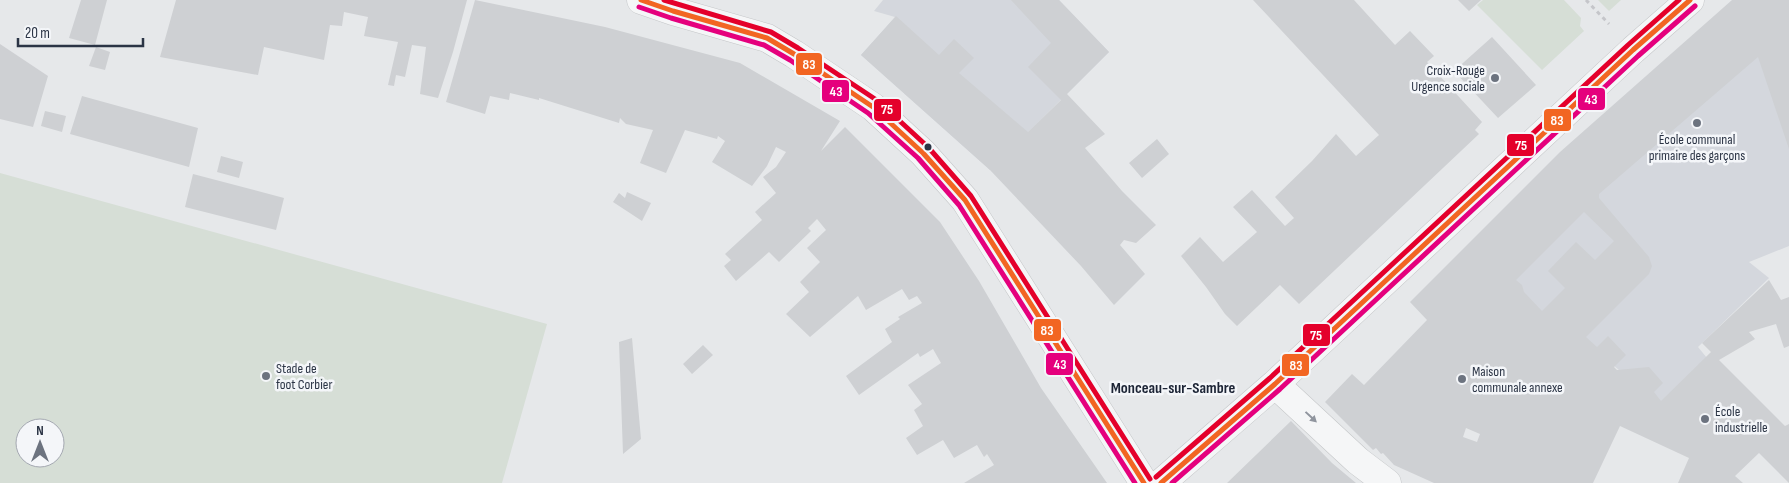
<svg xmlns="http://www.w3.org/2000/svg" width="1789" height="483" font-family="'Sofia Sans Condensed',sans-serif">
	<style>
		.built { fill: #d4d7dd }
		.green { fill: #d6ded6; fill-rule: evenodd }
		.building { fill: #ced0d3; fill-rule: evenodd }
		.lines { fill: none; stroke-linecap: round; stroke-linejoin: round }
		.minor-casing { stroke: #c4c6c8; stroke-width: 29 }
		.path { stroke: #c5c6ca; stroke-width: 3; stroke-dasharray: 4 4; stroke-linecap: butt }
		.minor { stroke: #f5f6f7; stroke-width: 28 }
		.bus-1-casing { stroke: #f4f6f9; stroke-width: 9 }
		.bus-2-casing { stroke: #f4f6f9; stroke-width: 9 }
		.bus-3-casing { stroke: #f4f6f9; stroke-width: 9 }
		.bus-1 { stroke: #f26522; stroke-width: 5 }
		.bus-2 { stroke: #e5007d; stroke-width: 5 }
		.bus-3 { stroke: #e4002b; stroke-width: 5 }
		.oneway { fill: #90959e }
		.poi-dot { fill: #6c737f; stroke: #f4f6f9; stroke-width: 2 }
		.bus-dot { fill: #2b3445; stroke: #f4f6f9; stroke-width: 2 }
		.labels { text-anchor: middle; stroke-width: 5; stroke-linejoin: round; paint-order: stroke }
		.poi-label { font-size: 14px; fill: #2b3445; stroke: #f4f6f9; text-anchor: start }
		.quarter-label { font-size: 16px; font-weight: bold; fill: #1d2536; stroke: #f4f6f9 }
		.line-badge { stroke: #f4f6f9; stroke-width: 2 }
		.badge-label { font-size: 14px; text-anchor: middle; font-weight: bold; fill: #fff }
	</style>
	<rect width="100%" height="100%" fill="#e6e8ea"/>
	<path class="built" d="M 883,0 L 1059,0 L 1109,52 L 990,170 L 861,55 L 895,17 L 874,11 Z
		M 1789,0 L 1789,246 L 1749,262 L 1769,278 L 1698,347 L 1707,358 L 1661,405 L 1613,365 L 1448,268 Z"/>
	<path class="green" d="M 1483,0 L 1564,0 L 1581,18 L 1580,26 L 1584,31 L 1542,70 L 1477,5 Z
		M 1598,0 L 1621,0 L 1609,11 Z
		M 0,173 L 547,324 L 502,483 L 0,483 ZM 25,428 L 55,428 L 55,458 L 25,458 Z"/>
	<path class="building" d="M 81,0 L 107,0 L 95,45 L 69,38 Z
		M 176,0 L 467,0 L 453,52 L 438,98 L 420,94 L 426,47 L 412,45 L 405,77 L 396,75 L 394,86 L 388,85 L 398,42 L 364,36 L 368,17 L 344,12 L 342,26 L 330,25 L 324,60 L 264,47 L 258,75 L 160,57 Z
		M 475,0 L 605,27 L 740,63 L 840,121 L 821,151 L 845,127 L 940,222 L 979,281 L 1041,388 L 1107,483 L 964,483 L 994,465 L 987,454 L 984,457 L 977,445 L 954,458 L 943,440 L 917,455 L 906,438 L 923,426 L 914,410 L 922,404 L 908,385 L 941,363 L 933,349 L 920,357 L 918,353 L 859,395 L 846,376 L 892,342 L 885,329 L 900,319 L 898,317 L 922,303 L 917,296 L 909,300 L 902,289 L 866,310 L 858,296 L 810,337 L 786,314 L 809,292 L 800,282 L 820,262 L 807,248 L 826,230 L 817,219 L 808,228 L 811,231 L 779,262 L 769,252 L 736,281 L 724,266 L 731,260 L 725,254 L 762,220 L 755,212 L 776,193 L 763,177 L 776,167 L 786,152 L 776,147 L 767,166 L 752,186 L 712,162 L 725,141 L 718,136 L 717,139 L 685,130 L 666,173 L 640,163 L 653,130 L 626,124 L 620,118 L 619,123 L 539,98 L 539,100 L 510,93 L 509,100 L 490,96 L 485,114 L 446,102 Z
		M 1011,0 L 1059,0 L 1109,52 L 1067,94 L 1105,134 L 1085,148 L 1122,191 L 1156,225 L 1136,243 L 1124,240 L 1120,245 L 1145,274 L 1114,305 L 1081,266 L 990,170 L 861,55 L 896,16 L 939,55 L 954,39 L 974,58 L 959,73 L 1028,132 L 1061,100 L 1028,67 L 1051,43 Z
		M 1253,0 L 1354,0 L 1395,45 L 1410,31 L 1434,56 L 1427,62 L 1482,122 L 1475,130 L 1479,134 L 1299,304 L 1280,285 L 1237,326 L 1225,314 L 1206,287 L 1181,256 L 1200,237 L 1223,262 L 1257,232 L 1233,207 L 1252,190 L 1285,226 L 1294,218 L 1275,197 L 1312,161 L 1336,134 L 1356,156 L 1379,135 Z
		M 1458,0 L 1481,0 L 1469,11 Z
		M 1732,0 L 1789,0 L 1789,149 L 1758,57 L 1599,194 L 1599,198 L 1649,257 L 1652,266 L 1649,274 L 1586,337 L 1597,347 L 1608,336 L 1626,355 L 1614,367 L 1617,370 L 1649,367 L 1663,383 L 1654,392 L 1661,401 L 1711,352 L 1702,343 L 1769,280 L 1781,300 L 1789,297 L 1789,346 L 1784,348 L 1776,324 L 1749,332 L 1755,339 L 1719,360 L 1785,426 L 1789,424 L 1789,483 L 1759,453 L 1735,476 L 1743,483 L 1678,483 L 1689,458 L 1620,426 L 1593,483 L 1434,483 L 1394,465 L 1383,453 L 1381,454 L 1376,448 L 1373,450 L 1325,402 L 1352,374 L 1364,385 L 1427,320 L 1410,302 L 1560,152 ZM 1584,212 L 1614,241 L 1595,260 L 1576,242 L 1548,271 L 1565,288 L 1542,311 L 1524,292 L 1522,285 L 1516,280 ZM 1466,428 L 1480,434 L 1477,442 L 1463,437 Z
		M 1492,37 L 1536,85 L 1498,118 L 1454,71 Z
		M 0,44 L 48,76 L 33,127 L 0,119 Z
		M 96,47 L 110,52 L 105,70 L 89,66 Z
		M 82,96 L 198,128 L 189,167 L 70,134 Z
		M 45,111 L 66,116 L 62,132 L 41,126 Z
		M 1157,139 L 1169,154 L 1142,178 L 1129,163 Z
		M 221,156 L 243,162 L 239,178 L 217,172 Z
		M 193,174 L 284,198 L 276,230 L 185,207 Z
		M 627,192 L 651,203 L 642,221 L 613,202 L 619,193 L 625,198 Z
		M 632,338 L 641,439 L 623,454 L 619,342 Z
		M 703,345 L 713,355 L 692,374 L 683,364 Z
		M 1291,421 L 1332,463 L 1356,483 L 1227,483 Z"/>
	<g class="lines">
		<defs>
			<path id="minor" d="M 641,0 L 673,11 L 767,38 L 794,54 L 873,107 L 923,153 L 965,200 L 1144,483
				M 1275,384 L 1358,461 L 1387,483
				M 1161,483 L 1275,384 L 1633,50 L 1690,0"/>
		</defs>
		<use href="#minor" class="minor-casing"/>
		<path class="path" d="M 1586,0 L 1609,24"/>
		<use href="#minor" class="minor"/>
		<defs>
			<path id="bus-1" d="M 641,0 L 673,11 L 767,38 L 794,54 L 873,107 L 923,153 L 965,200 L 1144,483
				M 1161,483 L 1275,384 L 1633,50 L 1690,0"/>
			<path id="bus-2" d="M 639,7 L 671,18 L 764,45 L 790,60 L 868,113 L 918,158 L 959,205 L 1135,483
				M 1172,483 L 1280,389 L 1638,56 L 1695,6"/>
			<path id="bus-3" d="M 664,0 L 771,32 L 798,48 L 878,101 L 928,147 L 971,196 L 1150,479
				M 1156,477 L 1270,378 L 1628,45 L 1679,0"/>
		</defs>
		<use href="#bus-1" class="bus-1-casing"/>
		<use href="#bus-2" class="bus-2-casing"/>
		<use href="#bus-3" class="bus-3-casing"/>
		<use href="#bus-1" class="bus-1"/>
		<use href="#bus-2" class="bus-2"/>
		<use href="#bus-3" class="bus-3"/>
	</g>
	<defs><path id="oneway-solid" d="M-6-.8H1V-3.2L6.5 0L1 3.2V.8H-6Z" transform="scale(1.25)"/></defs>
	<use class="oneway" href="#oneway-solid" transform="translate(1311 417) rotate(43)"/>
	<g class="poi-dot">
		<circle cx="1495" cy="78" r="5"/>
		<circle cx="1697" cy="123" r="5"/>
		<circle cx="266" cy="376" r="5"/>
		<circle cx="1462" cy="379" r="5"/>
		<circle cx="1705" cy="419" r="5"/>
	</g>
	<circle class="bus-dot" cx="928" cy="147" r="4.5"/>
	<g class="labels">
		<g class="poi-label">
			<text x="1485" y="75" text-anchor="end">Croix-Rouge<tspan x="1485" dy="16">Urgence sociale</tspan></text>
			<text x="1697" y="144" text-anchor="middle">École communal<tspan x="1697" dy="16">primaire des garçons</tspan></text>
			<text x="276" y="373">Stade de<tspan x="276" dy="16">foot Corbier</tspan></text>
			<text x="1472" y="376">Maison<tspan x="1472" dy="16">communale annexe</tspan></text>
			<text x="1715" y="416">École<tspan x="1715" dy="16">industrielle</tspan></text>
		</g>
		<g class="quarter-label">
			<text x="1173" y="393">Monceau-sur-Sambre</text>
		</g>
	</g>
	<g class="line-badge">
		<rect x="795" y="52" width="28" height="24" rx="5" fill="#f26522"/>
		<rect x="821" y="79" width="29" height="24" rx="5" fill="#e5007d"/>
		<rect x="1577" y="87" width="29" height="24" rx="5" fill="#e5007d"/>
		<rect x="873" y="98" width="29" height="24" rx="5" fill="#e4002b"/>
		<rect x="1543" y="108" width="29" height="24" rx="5" fill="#f26522"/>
		<rect x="1506" y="133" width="29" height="24" rx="5" fill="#e4002b"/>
		<rect x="1033" y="318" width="29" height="24" rx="5" fill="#f26522"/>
		<rect x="1302" y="323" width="29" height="24" rx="5" fill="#e4002b"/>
		<rect x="1045" y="352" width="29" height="24" rx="5" fill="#e5007d"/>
		<rect x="1281" y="353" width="29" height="24" rx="5" fill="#f26522"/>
	</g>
	<g class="badge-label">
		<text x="809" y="69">83</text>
		<text x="836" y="96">43</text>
		<text x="1591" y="104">43</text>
		<text x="887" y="114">75</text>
		<text x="1557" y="125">83</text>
		<text x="1521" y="150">75</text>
		<text x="1047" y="335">83</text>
		<text x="1316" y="340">75</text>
		<text x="1060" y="369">43</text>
		<text x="1296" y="370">83</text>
	</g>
	<g transform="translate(40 443)"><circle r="24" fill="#f4f6f9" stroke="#a4a8b1"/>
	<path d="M0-4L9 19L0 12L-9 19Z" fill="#6c737f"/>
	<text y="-8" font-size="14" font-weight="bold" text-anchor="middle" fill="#2b3445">N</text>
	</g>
	<path d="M18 38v8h125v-8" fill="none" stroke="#2b3445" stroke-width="2.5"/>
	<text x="25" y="38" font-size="15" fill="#2b3445" stroke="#f4f6f9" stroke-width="4" paint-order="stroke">20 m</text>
</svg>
